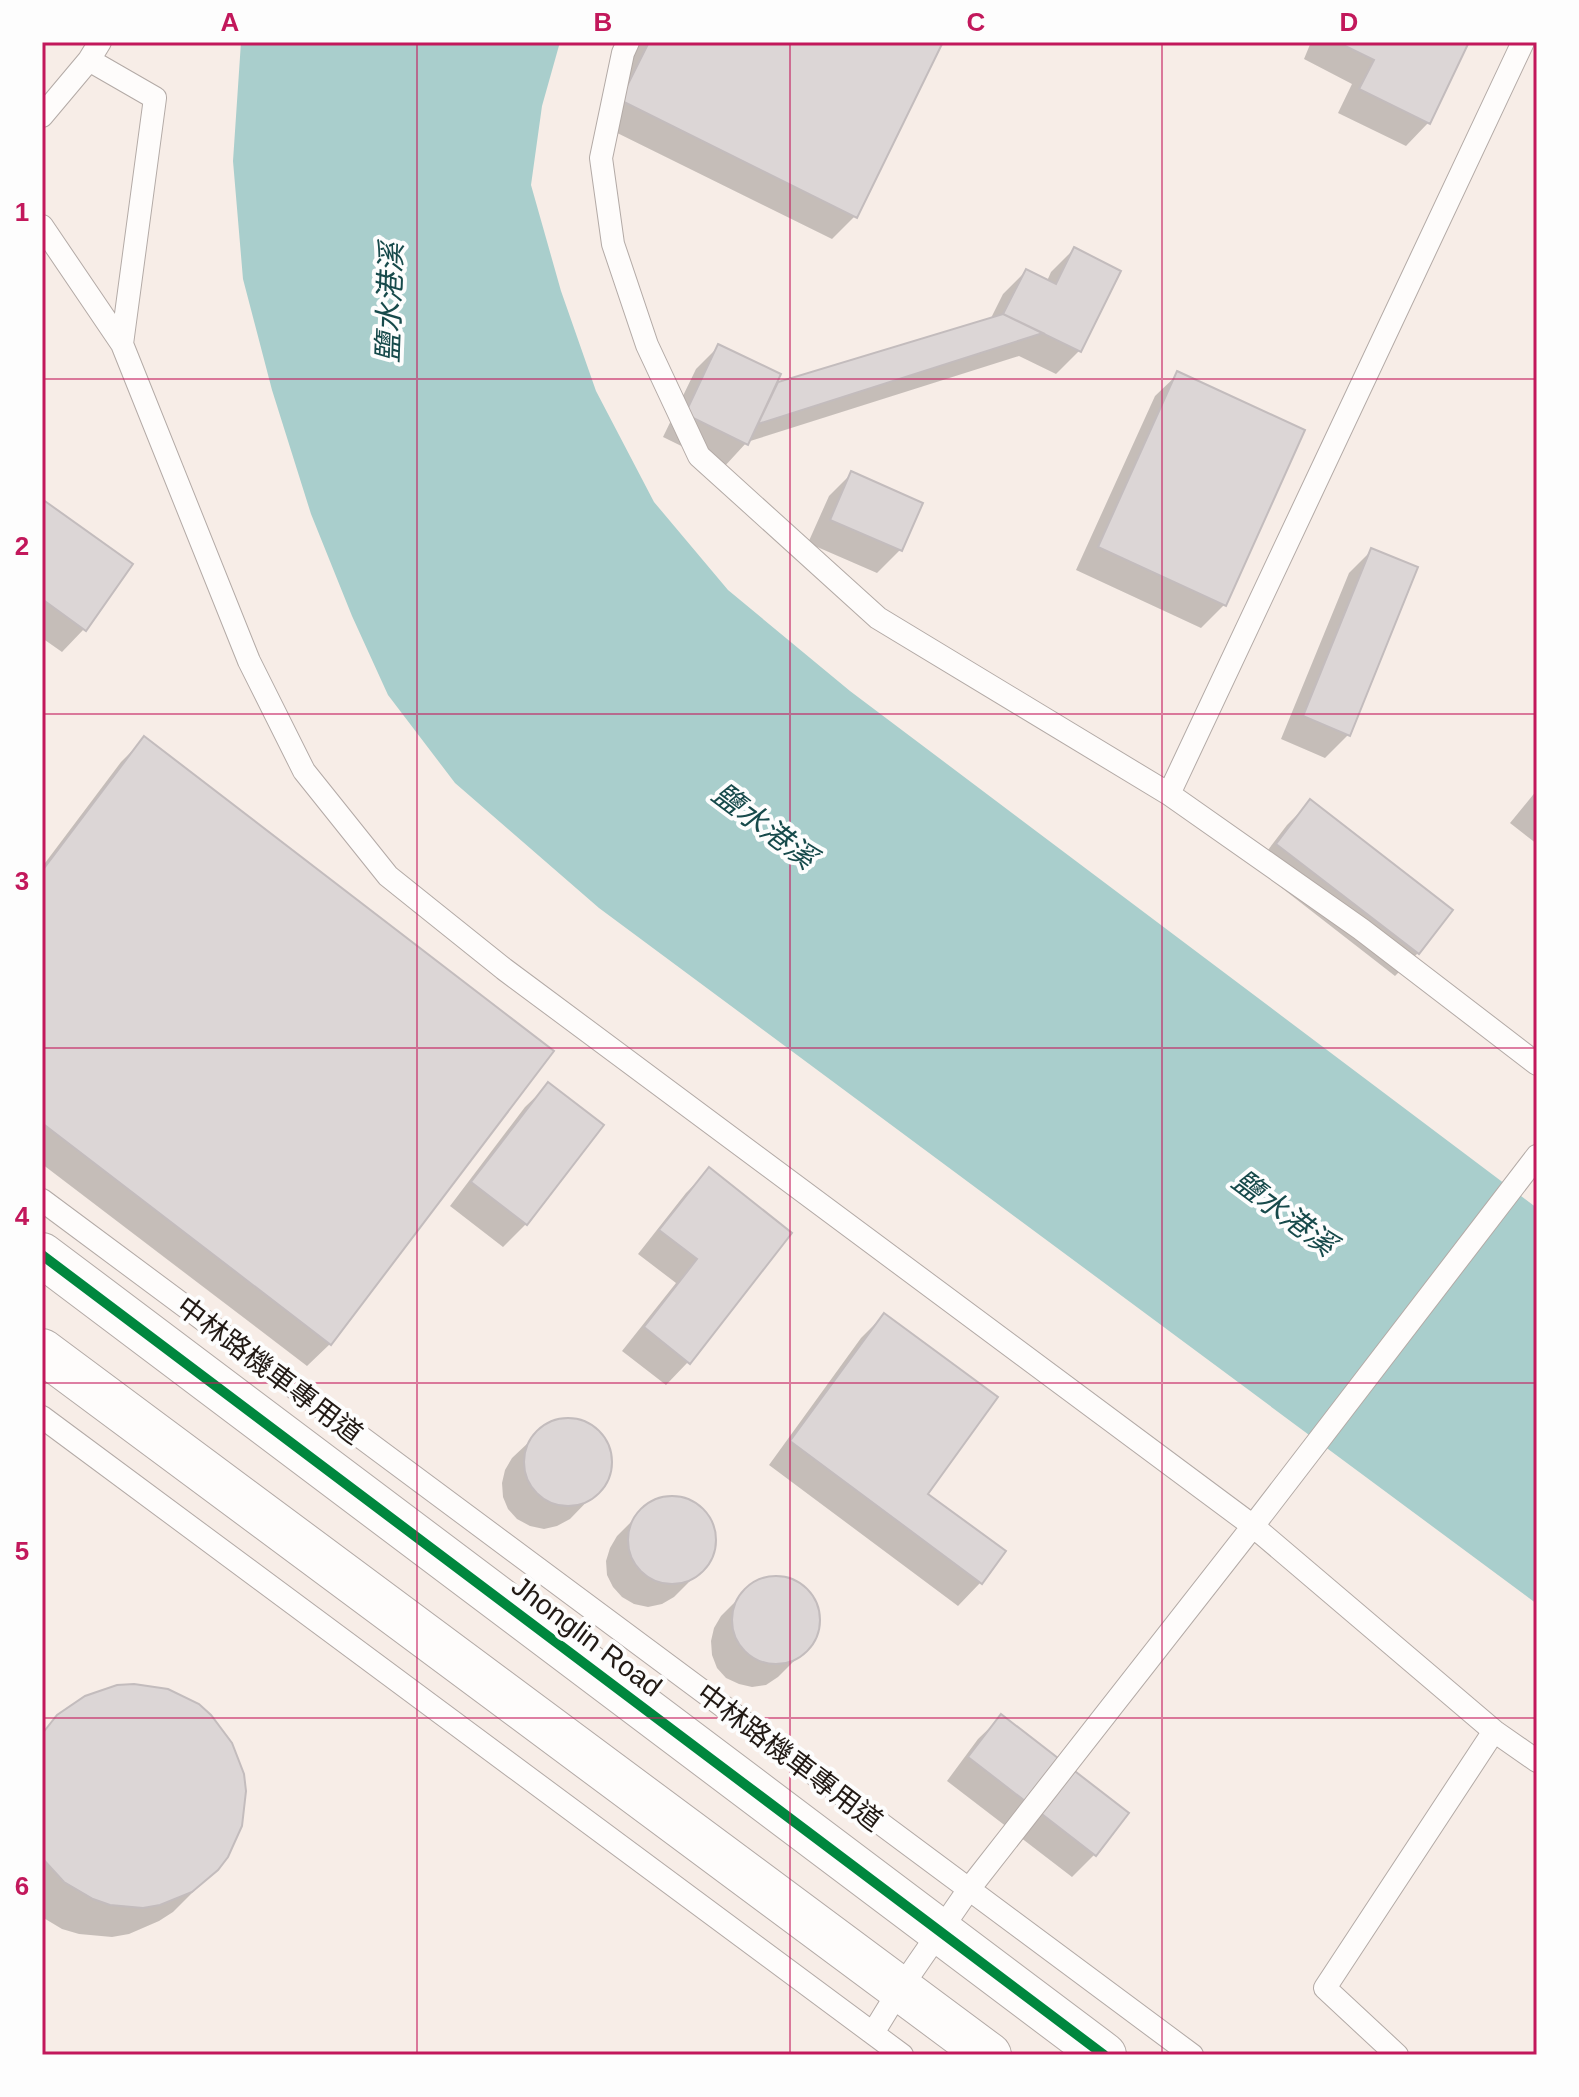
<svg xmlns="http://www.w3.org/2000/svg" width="1579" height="2097" font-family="Helvetica,'Noto Sans TC',sans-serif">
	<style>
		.water { fill: #a9cecc }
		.shadow { fill: #0003 }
		.building { fill: #dcd6d6; stroke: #c3bcbd; stroke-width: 2 }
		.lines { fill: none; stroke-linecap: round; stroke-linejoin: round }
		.service-casing { stroke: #b3aaa6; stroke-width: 24 }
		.tertiary-casing { stroke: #b3aaa6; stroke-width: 46 }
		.service { stroke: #fefcfb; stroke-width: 22 }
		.tertiary { stroke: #fefcfb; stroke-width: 44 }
		.cycleway-casing { stroke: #fdfdfd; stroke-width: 15 }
		.cycleway { stroke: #00873e; stroke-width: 10 }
		.grid { fill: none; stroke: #c2185b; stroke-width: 2; stroke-opacity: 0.55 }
		.labels { text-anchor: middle; stroke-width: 8; stroke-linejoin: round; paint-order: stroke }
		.street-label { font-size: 28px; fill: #221a15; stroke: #fdfdfd }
		.water-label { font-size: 30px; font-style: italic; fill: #174a4b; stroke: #fdfdfd }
		.neatline { fill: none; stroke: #c2185b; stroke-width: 3 }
		.grid-label { font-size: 26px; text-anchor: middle; font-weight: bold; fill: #c2185b }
	</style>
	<rect width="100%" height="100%" fill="#f7ede7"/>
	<path class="water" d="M 241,42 L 560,42 L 542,106 L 531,185 L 561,291 L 596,391 L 654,502 L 728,590 L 850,691 L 1537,1208 L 1537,1604 L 599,908 L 455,783 L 388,695 L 352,616 L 311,514 L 272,390 L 243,279 L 233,161 Z"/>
	<path class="shadow" d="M 639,42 L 940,42 L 855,216 L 832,239 L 599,124 Z
		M 1311,42 L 1467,42 L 1428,123 L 1406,146 L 1338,113 L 1352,84 L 1304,59 Z
		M 1074,249 L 1119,272 L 1079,351 L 1056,374 L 1019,356 L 747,442 L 724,467 L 663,437 L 696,369 L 719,346 L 774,385 L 990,320 L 1003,294 L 1026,271 L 1047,281 L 1051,272 Z
		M 1178,374 L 1224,605 L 1201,628 L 1076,570 L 1155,396 Z
		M 852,473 L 900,550 L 877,573 L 808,543 L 829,496 Z
		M 42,502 L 84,629 L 62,652 L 42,638 Z
		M 1372,550 L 1348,735 L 1325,758 L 1281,739 L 1349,573 Z
		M 144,739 L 330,1344 L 307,1366 L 42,1164 L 42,867 L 121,762 Z
		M 1537,790 L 1537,844 L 1510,823 Z
		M 1310,802 L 1418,953 L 1395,976 L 1255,867 L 1287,825 Z
		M 548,1085 L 526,1224 L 503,1247 L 450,1206 L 525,1107 Z
		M 709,1170 L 688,1362 L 666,1385 L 622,1351 L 676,1283 L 638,1254 L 686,1193 Z
		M 884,1315 L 926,1494 L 980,1583 L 958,1606 L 769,1465 L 861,1338 Z
		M 573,1420 L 587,1424 L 598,1432 L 606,1444 L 609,1458 L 609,1472 L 603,1485 L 570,1519 L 557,1526 L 544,1529 L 530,1526 L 517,1519 L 508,1509 L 503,1497 L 502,1483 L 505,1470 L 512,1458 L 547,1425 L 560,1421 Z
		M 665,1498 L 678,1499 L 691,1503 L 702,1511 L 710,1522 L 714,1535 L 714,1550 L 708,1563 L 674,1597 L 662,1604 L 648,1607 L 634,1604 L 622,1597 L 613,1587 L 607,1575 L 606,1561 L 610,1548 L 617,1536 L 641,1512 L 652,1504 Z
		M 769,1579 L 782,1579 L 795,1582 L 806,1590 L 814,1602 L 818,1616 L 817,1630 L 812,1643 L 778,1677 L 766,1685 L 752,1687 L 739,1684 L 726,1678 L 717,1668 L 712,1655 L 711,1641 L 714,1628 L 721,1616 L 745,1592 L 756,1584 Z
		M 58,1717 L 204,1881 L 173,1912 L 159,1921 L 129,1934 L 112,1937 L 79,1934 L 62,1929 L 42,1917 L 42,1733 Z
		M 1001,1717 L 1095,1854 L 1072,1877 L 947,1781 L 978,1739 Z"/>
	<path class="building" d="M 649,42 L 943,42 L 857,218 L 620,100 Z
		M 1337,42 L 1469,42 L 1430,124 L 1359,89 L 1374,60 Z
		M 1074,247 L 1121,271 L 1081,352 L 1003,314 L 1026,269 L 1056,284 Z
		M 1003,314 L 1043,333 L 758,424 L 778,382 Z
		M 718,344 L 781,374 L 748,445 L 685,414 Z
		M 1177,371 L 1305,430 L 1226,606 L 1098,547 Z
		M 851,471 L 923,503 L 902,551 L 830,520 Z
		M 42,499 L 133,564 L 86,631 L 42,599 Z
		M 1371,548 L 1418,567 L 1350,736 L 1303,716 Z
		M 144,736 L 554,1051 L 331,1345 L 42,1123 L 42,871 Z
		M 1310,799 L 1453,910 L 1419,954 L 1276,844 Z
		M 548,1082 L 604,1125 L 527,1225 L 471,1182 Z
		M 709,1167 L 792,1233 L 690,1364 L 644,1327 L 697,1259 L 659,1230 Z
		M 884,1313 L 998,1397 L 928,1494 L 1006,1551 L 982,1584 L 790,1441 Z
		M524 1462a44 44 0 1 1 88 0a44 44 0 1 1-88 0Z
		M628 1540a44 44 0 1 1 88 0a44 44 0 1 1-88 0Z
		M732 1620a44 44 0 1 1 88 0a44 44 0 1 1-88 0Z
		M 134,1684 L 168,1689 L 199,1704 L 211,1715 L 232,1743 L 244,1774 L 246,1791 L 242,1826 L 228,1857 L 218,1870 L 192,1892 L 160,1905 L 143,1908 L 110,1905 L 93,1899 L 64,1882 L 42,1858 L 42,1734 L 57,1715 L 85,1696 L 117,1685 Z
		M 1001,1714 L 1129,1813 L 1096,1856 L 968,1757 Z"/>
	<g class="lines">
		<defs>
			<path id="service" d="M 628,42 L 623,53 L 601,158 L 613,244 L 647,345 L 699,456 L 878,618 L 1169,794 L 1361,929 L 1537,1064
				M 89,60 L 155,98 L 122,344
				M 42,116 L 89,60 L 100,42
				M 42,226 L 122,344 L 249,661 L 304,771 L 388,876 L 504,969 L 1253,1526 L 1494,1731 L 1537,1761
				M 1169,794 L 1523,42
				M 42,1200 L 1192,2055
				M 42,1417 L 902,2055
				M 873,2033 L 900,1989 L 969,1889 L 1253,1526 L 1537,1156
				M 1397,2055 L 1325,1988 L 1494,1731"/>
			<path id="tertiary" d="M 42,1255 L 1104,2055
				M 42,1351 L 989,2055"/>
		</defs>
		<use href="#service" class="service-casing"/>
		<use href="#tertiary" class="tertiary-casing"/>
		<use href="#service" class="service"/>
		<use href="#tertiary" class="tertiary"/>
		<defs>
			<path id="cycleway" d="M 42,1255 L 1104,2055"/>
		</defs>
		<use href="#cycleway" class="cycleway-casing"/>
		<use href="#cycleway" class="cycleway"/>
	</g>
	<path class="grid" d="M 417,42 L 417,2055M 790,42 L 790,2055M 1162,42 L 1162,2055M 42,379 L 1537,379M 42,714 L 1537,714M 42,1048 L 1537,1048M 42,1383 L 1537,1383M 42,1718 L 1537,1718"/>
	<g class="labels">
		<g class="street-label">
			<text transform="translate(270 1370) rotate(37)" y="10">中林路機車專用道</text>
			<text transform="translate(587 1636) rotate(37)" y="10">Jhonglin Road</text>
			<text transform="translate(790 1757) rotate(37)" y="10">中林路機車專用道</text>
		</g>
		<g class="water-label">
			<text transform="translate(390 303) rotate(-88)" y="10">鹽水港溪</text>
			<text transform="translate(764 826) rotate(37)" y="10">鹽水港溪</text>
			<text transform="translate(1284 1213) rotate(37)" y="10">鹽水港溪</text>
		</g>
	</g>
	<rect width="1579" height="2097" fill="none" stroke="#fdfdfd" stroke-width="88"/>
	<rect x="44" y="44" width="1491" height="2009" class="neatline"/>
	<g class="grid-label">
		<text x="230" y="31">A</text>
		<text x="603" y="31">B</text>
		<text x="976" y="31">C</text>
		<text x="1349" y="31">D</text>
		<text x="22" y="221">1</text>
		<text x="22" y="555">2</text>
		<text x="22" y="890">3</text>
		<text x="22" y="1225">4</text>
		<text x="22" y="1560">5</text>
		<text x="22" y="1895">6</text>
	</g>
</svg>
